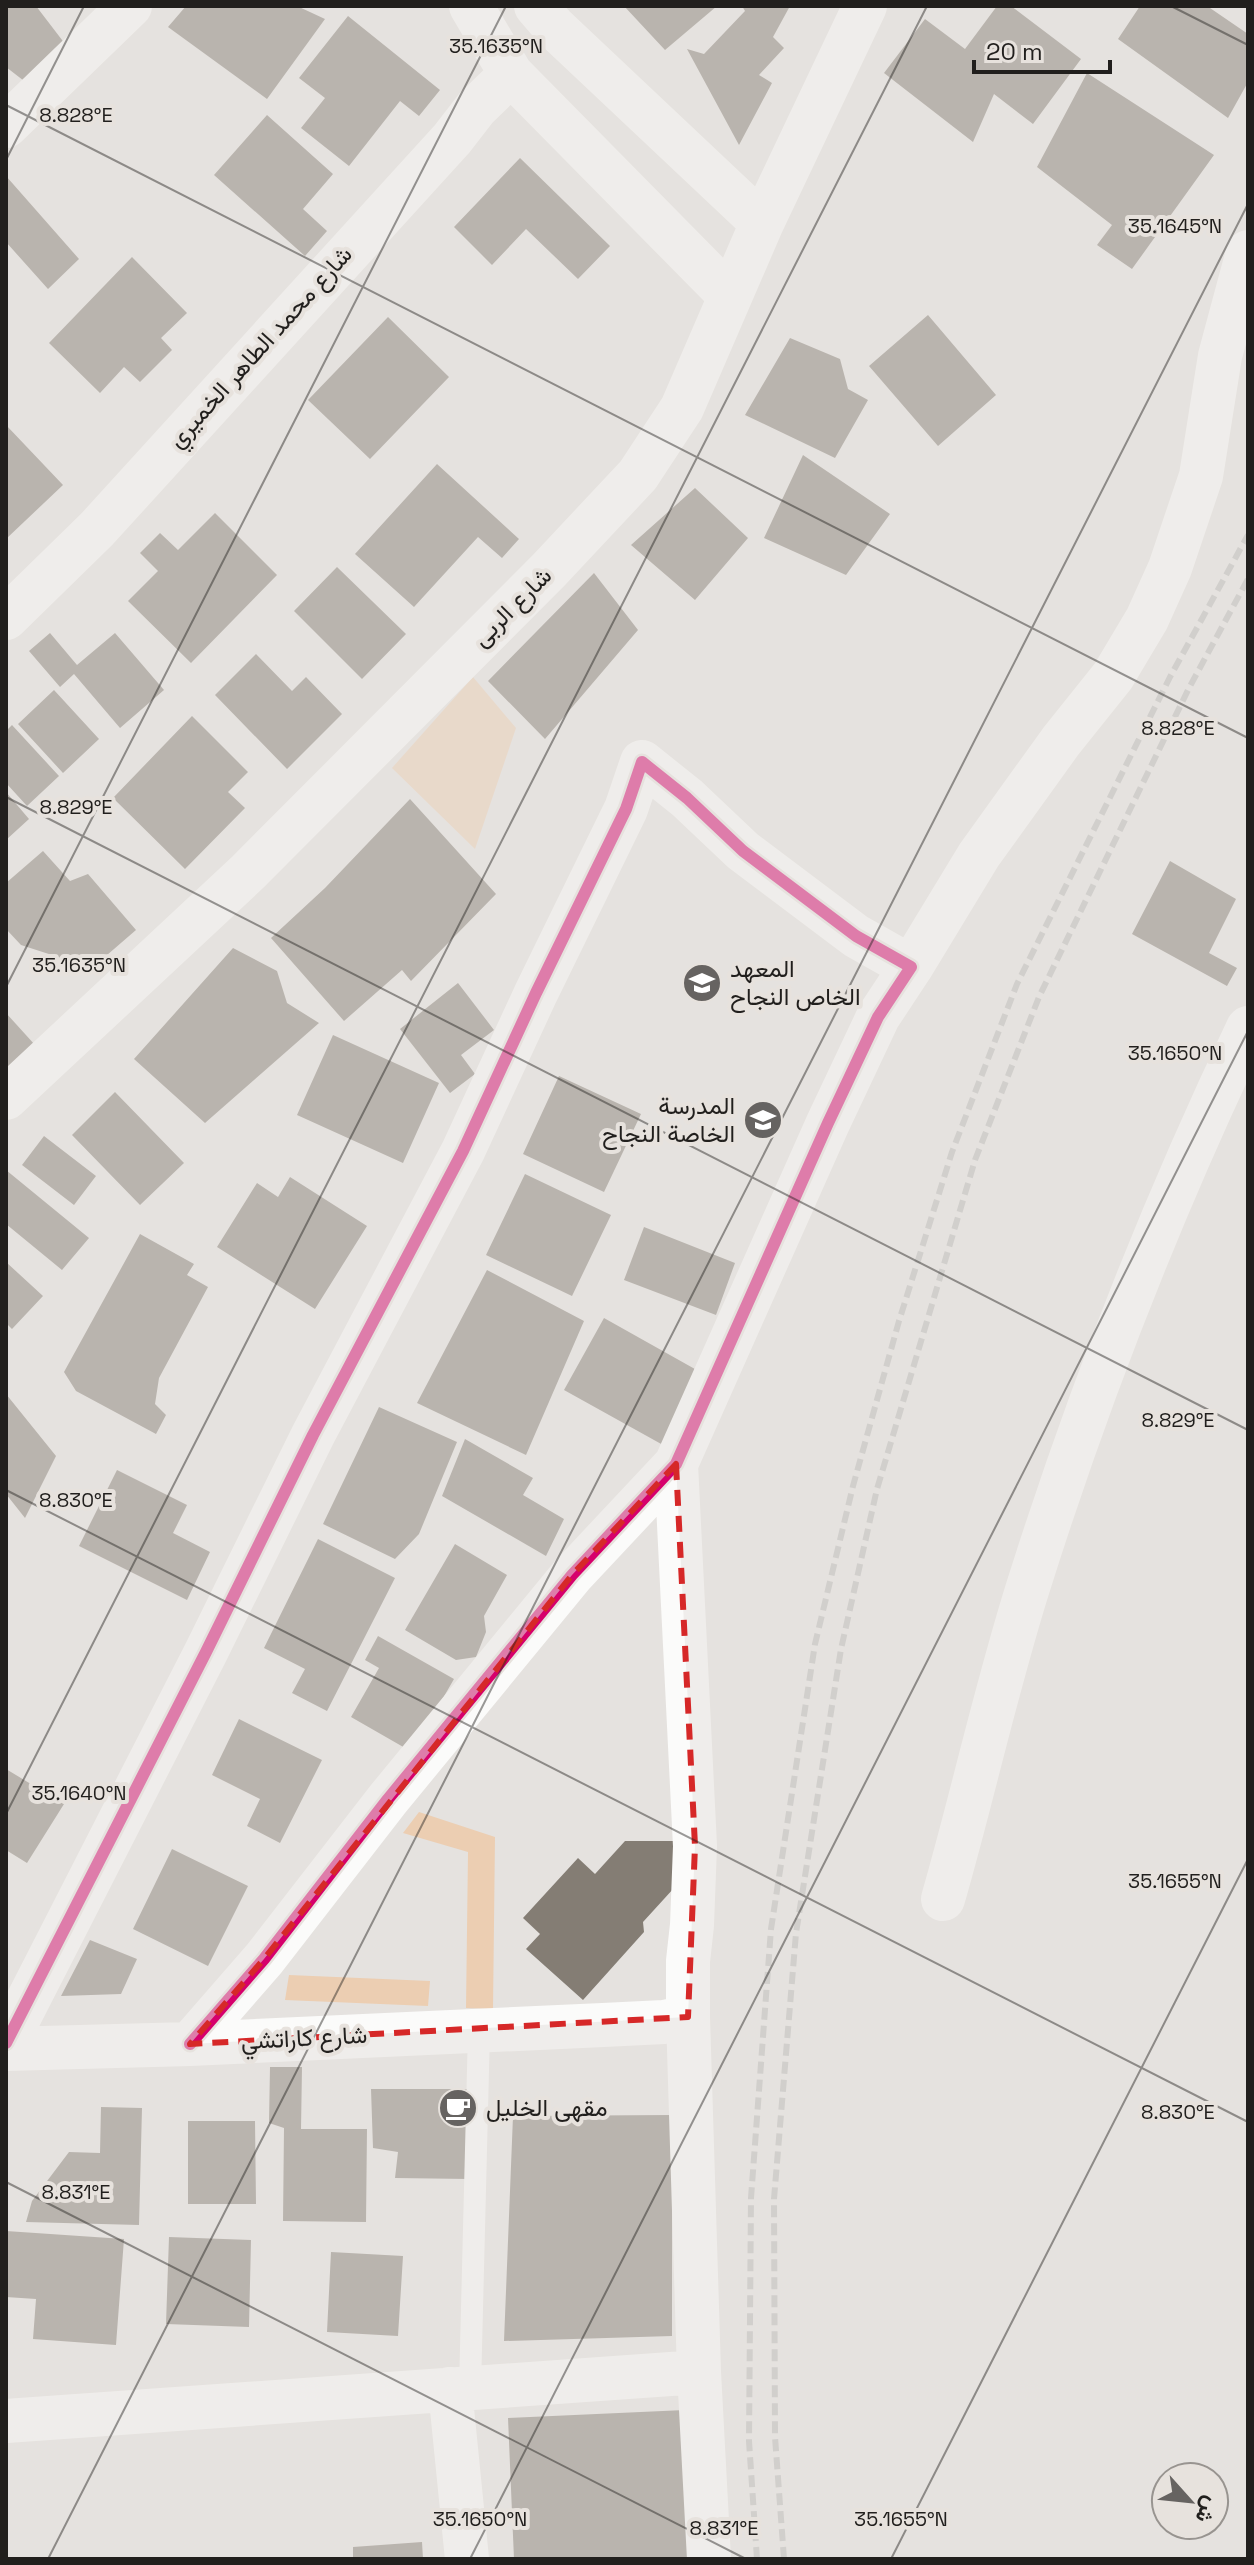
<svg xmlns="http://www.w3.org/2000/svg" width="1254" height="2565" font-family="'Space Grotesk',Vazirmatn,sans-serif">
	<style>
		.green { fill: #ecceb2 }
		.building { fill: #847d74 }
		.lines { fill: none; stroke-linecap: round; stroke-linejoin: round }
		.lane { stroke: #fbfbfa; stroke-width: 22 }
		.street { stroke: #fbfbfa; stroke-width: 44 }
		.rail { stroke: #b8b8b7; stroke-width: 6; stroke-dasharray: 12 6; stroke-linecap: butt }
		.cycleway-casing { stroke: #e7e2dd; stroke-width: 17 }
		.cycleway { stroke: #d6006c; stroke-width: 12 }
		.marked { fill: none; stroke: #d62828; stroke-width: 6; stroke-dasharray: 16 10; stroke-linejoin: round }
		.ticks { fill: none; stroke: #211f1d; stroke-width: 2; stroke-opacity: 0.45 }
		.labels { text-anchor: middle; stroke-width: 8; stroke-linejoin: round; paint-order: stroke }
		.street-label { font-size: 24px; fill: #211f1d; stroke: #e7e2dd }
		.poi-label { font-size: 24px; fill: #211f1d; stroke: #e7e2dd; text-anchor: start }
		.ticks-label { font-size: 20px; text-anchor: middle; fill: #211f1d; stroke: #e7e2dd; stroke-width: 8; stroke-linejoin: round; paint-order: stroke }
	</style>
	<rect width="100%" height="100%" fill="#e5e2df"/>
	<path class="green" d="M 473,677 L 516,728 L 475,849 L 392,768 Z
		M 419,1812 L 495,1837 L 493,2009 L 466,2008 L 468,1852 L 403,1833 Z
		M 289,1975 L 430,1981 L 428,2006 L 285,2000 Z"/>
	<path class="building" d="M 6,6 L 36,6 L 72,53 L 28,84 L 6,67 Z
		M 186,6 L 297,6 L 325,19 L 267,99 L 168,27 Z
		M 624,6 L 717,6 L 665,50 Z
		M 742,6 L 790,6 L 773,37 L 784,48 L 759,75 L 772,83 L 739,145 L 687,49 L 704,54 L 745,11 Z
		M 997,6 L 1011,6 L 1081,59 L 1033,124 L 994,94 L 973,142 L 884,73 L 925,19 L 965,49 Z
		M 1140,6 L 1211,6 L 1210,8 L 1248,34 L 1248,82 L 1228,118 L 1118,39 Z
		M 348,16 L 440,90 L 419,116 L 400,101 L 349,166 L 301,128 L 325,98 L 299,78 Z
		M 1087,73 L 1214,155 L 1132,269 L 1097,245 L 1112,225 L 1037,167 Z
		M 267,115 L 333,174 L 303,209 L 327,231 L 305,256 L 214,175 Z
		M 520,158 L 610,246 L 578,279 L 526,229 L 492,265 L 454,227 Z
		M 6,176 L 79,259 L 48,289 L 6,242 Z
		M 132,257 L 187,313 L 161,338 L 172,350 L 140,382 L 124,367 L 100,393 L 49,343 Z
		M 928,315 L 996,395 L 938,446 L 869,366 Z
		M 388,317 L 449,377 L 370,459 L 308,400 Z
		M 790,338 L 840,359 L 848,389 L 868,400 L 835,458 L 745,415 Z
		M 6,425 L 63,485 L 6,539 Z
		M 803,455 L 890,514 L 846,575 L 764,538 Z
		M 437,464 L 519,539 L 502,558 L 478,537 L 414,607 L 355,554 Z
		M 695,488 L 748,538 L 695,600 L 631,545 Z
		M 215,513 L 277,575 L 191,663 L 128,601 L 158,571 L 140,553 L 160,533 L 178,550 Z
		M 337,567 L 406,634 L 362,679 L 294,611 Z
		M 594,573 L 638,630 L 545,739 L 488,681 Z
		M 50,633 L 77,665 L 115,633 L 164,690 L 120,728 L 74,674 L 60,687 L 29,651 Z
		M 256,654 L 292,691 L 306,677 L 342,714 L 287,769 L 215,695 Z
		M 54,690 L 99,739 L 63,773 L 18,724 Z
		M 192,716 L 248,772 L 228,792 L 245,808 L 185,869 L 113,798 Z
		M 12,725 L 59,776 L 27,806 L 6,783 L 6,731 Z
		M 6,792 L 29,819 L 6,840 Z
		M 410,799 L 496,894 L 411,981 L 402,970 L 344,1021 L 271,938 L 325,888 Z
		M 43,851 L 70,881 L 88,874 L 136,930 L 92,968 L 21,945 L 6,929 L 6,883 Z
		M 1170,861 L 1236,899 L 1209,953 L 1237,968 L 1227,986 L 1132,934 Z
		M 233,948 L 277,971 L 287,1003 L 319,1023 L 205,1123 L 134,1059 Z
		M 458,983 L 494,1030 L 461,1055 L 475,1074 L 450,1093 L 400,1029 Z
		M 6,1013 L 35,1045 L 6,1071 Z
		M 333,1035 L 439,1083 L 403,1163 L 297,1115 Z
		M 559,1076 L 641,1114 L 604,1192 L 523,1154 Z
		M 115,1092 L 184,1163 L 140,1205 L 72,1135 Z
		M 44,1136 L 96,1176 L 74,1205 L 22,1165 Z
		M 6,1170 L 89,1238 L 62,1270 L 6,1224 Z
		M 525,1174 L 611,1215 L 572,1296 L 486,1255 Z
		M 290,1177 L 367,1226 L 315,1309 L 217,1247 L 257,1183 L 278,1197 Z
		M 644,1227 L 735,1263 L 716,1315 L 624,1280 Z
		M 140,1234 L 194,1264 L 187,1275 L 208,1287 L 159,1378 L 155,1404 L 166,1415 L 156,1434 L 76,1391 L 64,1372 Z
		M 6,1262 L 43,1296 L 12,1329 L 6,1323 Z
		M 487,1270 L 584,1321 L 526,1455 L 417,1403 Z
		M 604,1318 L 702,1373 L 663,1445 L 564,1390 Z
		M 6,1394 L 56,1456 L 25,1518 L 6,1494 Z
		M 379,1407 L 457,1442 L 419,1534 L 395,1559 L 323,1524 Z
		M 465,1439 L 533,1478 L 523,1495 L 564,1519 L 546,1556 L 442,1496 Z
		M 117,1470 L 187,1505 L 173,1533 L 210,1552 L 187,1600 L 79,1546 Z
		M 318,1539 L 395,1578 L 327,1711 L 292,1693 L 305,1669 L 264,1648 Z
		M 455,1544 L 507,1575 L 484,1616 L 486,1632 L 476,1657 L 456,1660 L 405,1630 Z
		M 378,1636 L 454,1679 L 412,1752 L 351,1717 L 379,1668 L 365,1660 Z
		M 239,1719 L 322,1760 L 280,1843 L 247,1826 L 260,1799 L 212,1775 Z
		M 6,1769 L 64,1804 L 27,1863 L 6,1850 Z
		M 625,1841 L 674,1841 L 674,1888 L 643,1922 L 644,1932 L 583,2000 L 526,1949 L 540,1934 L 523,1918 L 578,1858 L 595,1874 Z
		M 172,1849 L 248,1886 L 208,1966 L 133,1929 Z
		M 90,1940 L 137,1959 L 121,1994 L 61,1996 Z
		M 270,2067 L 302,2067 L 301,2129 L 367,2129 L 366,2222 L 283,2221 L 284,2128 L 269,2123 Z
		M 371,2089 L 468,2089 L 469,2179 L 395,2178 L 398,2152 L 373,2148 Z
		M 101,2107 L 142,2108 L 139,2225 L 26,2222 L 32,2201 L 69,2152 L 100,2153 Z
		M 672,2115 L 672,2336 L 504,2341 L 513,2116 Z
		M 188,2121 L 255,2121 L 256,2204 L 188,2204 Z
		M 6,2231 L 124,2239 L 116,2345 L 33,2339 L 36,2299 L 6,2297 Z
		M 169,2237 L 251,2240 L 249,2327 L 166,2324 Z
		M 331,2252 L 403,2256 L 398,2336 L 327,2332 Z
		M 685,2410 L 691,2559 L 514,2559 L 508,2418 Z
		M 422,2542 L 423,2559 L 353,2559 L 353,2547 Z"/>
	<g class="lines">
		<path class="lane" d="M 470,2388 L 479,2030"/>
		<path class="street" d="M 471,6 L 511,74 L 730,296
			M 536,6 L 554,27 L 762,223
			M 6,126 L 130,6
			M 6,618 L 97,529 L 452,139 L 476,108 L 511,74
			M 911,967 L 979,855 L 1061,741 L 1113,676 L 1147,619 L 1170,568 L 1201,476 L 1220,356 L 1248,252
			M 6,1098 L 248,872 L 549,570 L 638,475 L 682,408 L 762,223 L 865,6
			M 943,1899 C 973,1795 996,1688 1029,1584 C 1089,1394 1162,1208 1248,1028
			M 688,2017 L 699,2372 L 709,2559
			M 6,2043 L 206,1652 L 313,1435 L 463,1151 L 536,993 L 626,809 L 642,762 L 687,798 L 743,851 L 856,936 L 911,967 L 878,1017 L 828,1123 L 676,1464 L 572,1575 L 388,1799 L 264,1959 L 190,2044
			M 6,2049 L 190,2044 L 603,2025 L 664,2022 L 688,2017 L 688,1961 L 692,1925 L 695,1846 L 676,1464
			M 450,2389 L 467,2559
			M 6,2421 L 699,2372"/>
		<path class="rail" d="M 757,2559 L 749,2441 L 751,2198 L 771,1929 L 815,1644 L 853,1486 L 899,1321 L 952,1152 L 1017,984 L 1170,677 L 1248,535
			M 784,2559 L 775,2437 L 774,2199 L 796,1933 L 841,1649 L 877,1489 L 975,1160 L 1039,997 L 1189,688 L 1248,579"/>
		<defs>
			<path id="cycleway" d="M 6,2043 L 206,1652 L 313,1435 L 463,1151 L 536,993 L 626,809 L 642,762 L 687,798 L 743,851 L 856,936 L 911,967 L 878,1017 L 828,1123 L 676,1464 L 572,1575 L 388,1799 L 264,1959 L 190,2044"/>
		</defs>
		<use href="#cycleway" class="cycleway-casing"/>
		<use href="#cycleway" class="cycleway"/>
	</g>
	<path d="M0 0H1254V2565H0ZM 676,1464 L 695,1846 L 688,2017 L 190,2044 L 264,1959 L 572,1575 Z" fill="#e5e2df" fill-opacity=".55" fill-rule="evenodd"/>
	<path class="marked" d="M 676,1464 L 695,1846 L 688,2017 L 190,2044 L 264,1959 L 572,1575 Z"/>
	<path class="ticks" d="M 1171,6 L 1248,45M 6,105 L 1248,738M 6,160 L 84,6M 6,797 L 1248,1430M 6,987 L 506,6M 6,1490 L 1248,2122M 6,1814 L 927,6M 6,2182 L 746,2559M 48,2559 L 1248,204M 470,2559 L 1248,1031M 891,2559 L 1248,1859"/>
	<defs>
		<symbol id="school-disc" viewBox="-11 -11 22 22"><circle r="9.5" fill="#666361" stroke="#e7e2dd"/><path d="M0-5L7-2L0 1L-7-2ZM-4 1L0 2.5L4 1V4Q0 6-4 4Z" fill="#fff"/></symbol>
		<symbol id="cafe-disc" viewBox="-11 -11 22 22"><circle r="9.5" fill="#666361" stroke="#e7e2dd"/><path d="M-5.5-4.5H6V0H3Q3 3.5 0 3.5H-2.5Q-5.5 3.5-5.5 0ZM3-3.2v2h1.7v-2ZM-6 4.5H4V6H-6Z" fill="#fff"/></symbol>
	</defs>
	<g fill-rule="evenodd">
		<use href="#school-disc" x="680" y="961" width="44" height="44"/>
		<use href="#school-disc" x="741" y="1098" width="44" height="44"/>
		<use href="#cafe-disc" x="436" y="2086" width="44" height="44"/>
	</g>
	<g class="labels">
		<g class="street-label">
			<text transform="translate(260 347) rotate(-48)" y="8">شارع محمد الطاهر الخميري</text>
			<text transform="translate(512 607) rotate(-45)" y="8">شارع الربى</text>
			<text transform="translate(304 2038) rotate(-3)" y="8">شارع كاراتشي</text>
		</g>
		<g class="poi-label">
			<text x="730" y="977">المعهد<tspan x="730" dy="28">الخاص النجاح</tspan></text>
			<text x="735" y="1114" text-anchor="end">المدرسة<tspan x="735" dy="28">الخاصة النجاح</tspan></text>
			<text x="486" y="2116">مقهى الخليل</text>
		</g>
	</g>
	<g class="ticks-label">
		<text x="496" y="53">35.1635°N</text>
		<text x="76" y="122">8.828°E</text>
		<text x="1175" y="233">35.1645°N</text>
		<text x="1178" y="735">8.828°E</text>
		<text x="76" y="814">8.829°E</text>
		<text x="79" y="972">35.1635°N</text>
		<text x="1175" y="1060">35.1650°N</text>
		<text x="1178" y="1427">8.829°E</text>
		<text x="76" y="1507">8.830°E</text>
		<text x="79" y="1800">35.1640°N</text>
		<text x="1175" y="1888">35.1655°N</text>
		<text x="1178" y="2119">8.830°E</text>
		<text x="76" y="2199">8.831°E</text>
		<text x="480" y="2526">35.1650°N</text>
		<text x="901" y="2526">35.1655°N</text>
		<text x="724" y="2535">8.831°E</text>
	</g>
	<rect width="1254" height="2565" fill="none" stroke="#211f1d" stroke-width="16"/>
	<g transform="translate(1190 2501) rotate(117)"><circle r="38" fill="#e7e2dd" stroke="#989490" stroke-width="2"/>
	<path d="M0-6L14 30L0 20L-14 30Z" fill="#666361"/>
	<text y="-12" font-size="22" font-weight="bold" text-anchor="middle" fill="#211f1d">ش</text>
	</g>
	<path d="M974 60v12h136v-12" fill="none" stroke="#211f1d" stroke-width="4"/>
	<text x="986" y="60" font-size="24" fill="#211f1d" stroke="#e7e2dd" stroke-width="6" paint-order="stroke">20 m</text>
</svg>
